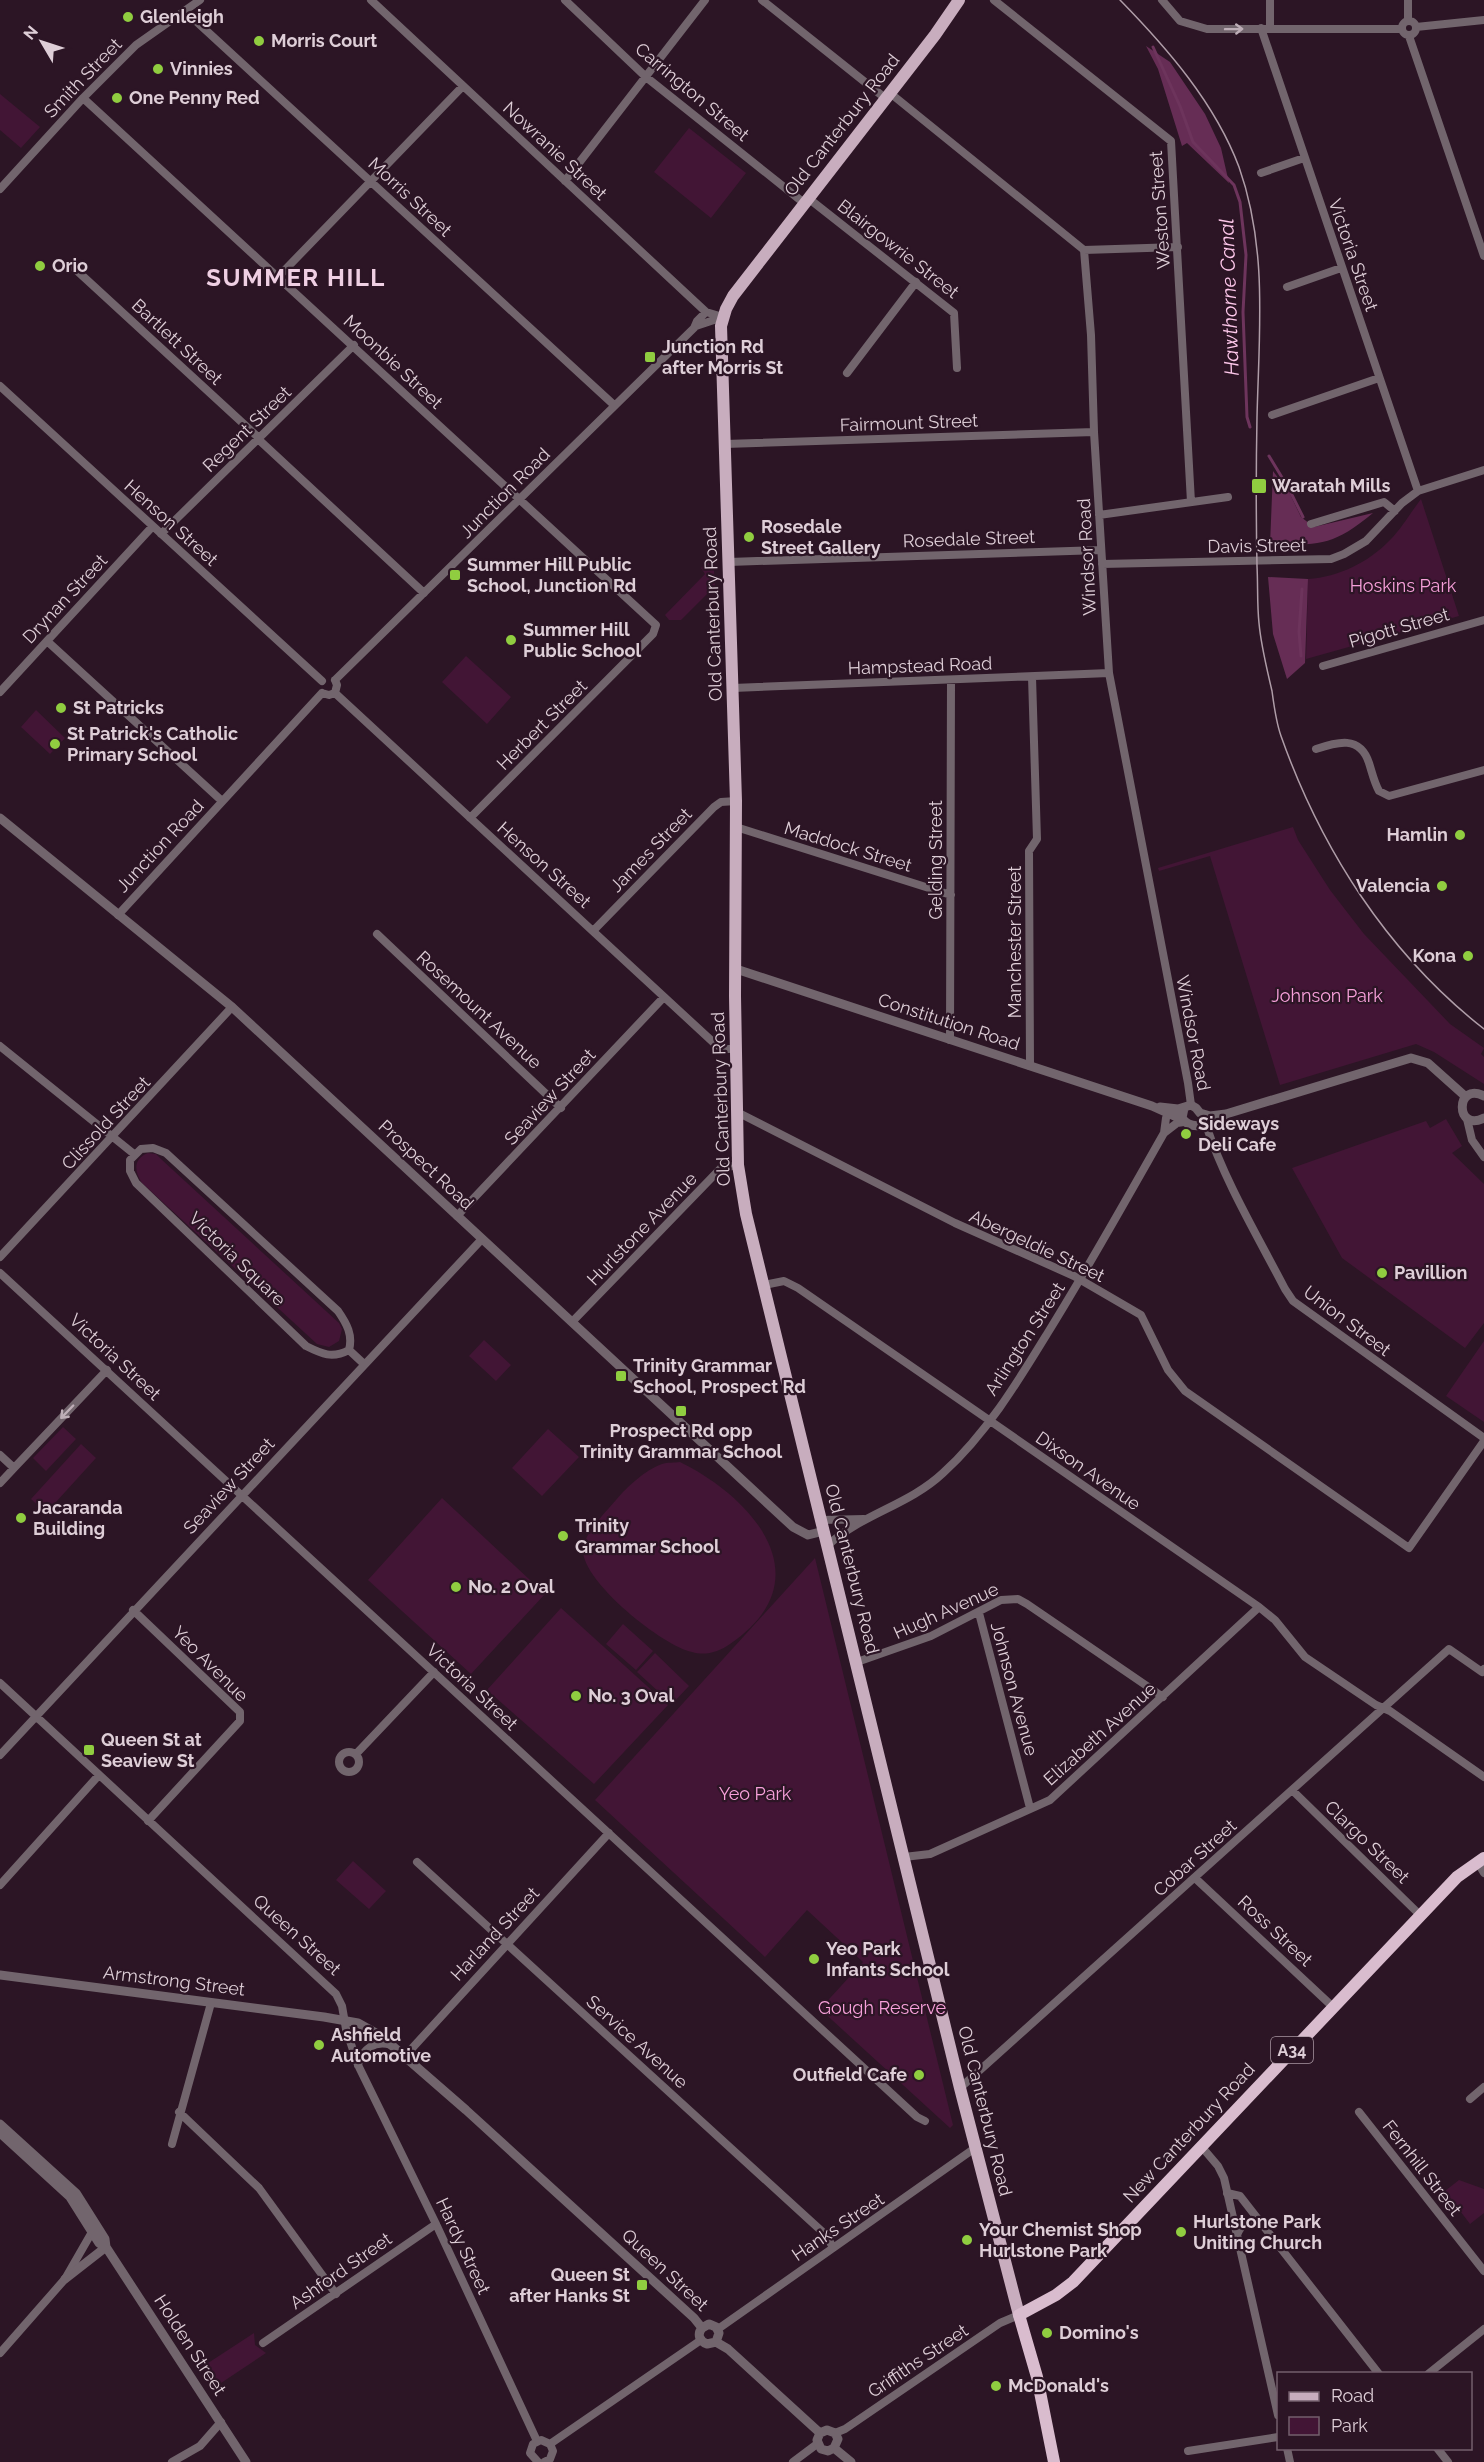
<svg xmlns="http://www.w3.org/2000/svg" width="1484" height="2462" font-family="Raleway,sans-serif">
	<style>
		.green { fill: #421535 }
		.forest { fill: #662d55 }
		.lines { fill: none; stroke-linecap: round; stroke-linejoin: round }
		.stream { stroke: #6d345c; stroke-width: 3 }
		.minor { stroke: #72656d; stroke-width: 8 }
		.tertiary { stroke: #72656d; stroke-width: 9 }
		.primary { stroke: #c8adbe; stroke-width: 12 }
		.trunk { stroke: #d9bcce; stroke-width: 12 }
		.tram { stroke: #af9da8; stroke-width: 1.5 }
		.oneway { stroke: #beaeb7 }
		.poi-dot { fill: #90cd40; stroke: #2c1525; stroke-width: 2 }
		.labels { text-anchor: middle; stroke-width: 4.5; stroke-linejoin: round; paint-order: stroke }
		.shield { fill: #2c1525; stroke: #a996a2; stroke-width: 1.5 }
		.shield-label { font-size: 16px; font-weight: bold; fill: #deced7 }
		.poi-label { font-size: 18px; font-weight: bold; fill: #deced7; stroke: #2c1525; text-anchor: start }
		.street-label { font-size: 18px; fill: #deced7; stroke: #2c1525 }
		.park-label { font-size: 18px; fill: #f7a0da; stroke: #2c1525 }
		.water-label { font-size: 20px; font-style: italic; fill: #fec8eb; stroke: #2c1525 }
		.district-label { font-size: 24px; font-weight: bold; letter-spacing: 1.5px; fill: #efcfe3; stroke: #2c1525 }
	</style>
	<rect width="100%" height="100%" fill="#2c1525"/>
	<path class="green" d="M 0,94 L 40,127 L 21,148 L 0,130 Z
		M 689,128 L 746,173 L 711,218 L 654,172 Z
		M 1421,499 L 1459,616 L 1306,659 L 1308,579 C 1339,577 1369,562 1390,540 C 1402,528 1411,512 1421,499 Z
		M 713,556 L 715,586 L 681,620 L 669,620 L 665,615 L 705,574 L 701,568 Z
		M 466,656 L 511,697 L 487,724 L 442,682 Z
		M 36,710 L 65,738 L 50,754 L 21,727 Z
		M 1293,827 L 1298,840 L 1330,890 L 1364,934 L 1450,1024 L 1484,1048 L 1481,1054 L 1484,1057 L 1484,1084 L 1434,1052 L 1416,1044 L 1280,1085 L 1210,856 L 1159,871 L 1158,868 Z
		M 1446,1119 L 1462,1146 L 1452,1153 L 1484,1184 L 1484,1323 L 1465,1348 L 1342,1258 L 1292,1168 L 1426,1121 L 1430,1128 Z
		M 148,1153 L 156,1154 L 161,1159 L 339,1323 L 342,1329 L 339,1341 L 329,1347 L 317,1344 L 142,1183 C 134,1171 133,1159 148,1153 Z
		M 484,1340 L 511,1365 L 496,1381 L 469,1356 Z
		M 1484,1341 L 1484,1422 L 1446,1396 Z
		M 63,1427 L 76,1439 L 46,1471 L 33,1458 Z
		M 548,1429 L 579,1457 L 542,1496 L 512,1468 Z
		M 81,1444 L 96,1458 L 46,1513 L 31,1499 Z
		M 680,1462 C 755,1499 824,1580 730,1644 C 719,1652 705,1656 692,1652 C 663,1646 581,1581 583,1549 C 585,1532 605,1513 616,1500 C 627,1487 645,1470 662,1464 C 667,1462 675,1463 680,1462 Z
		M 442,1498 L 545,1594 L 471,1674 L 368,1580 Z
		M 815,1558 L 953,2125 L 950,2128 L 820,2009 L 863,1962 L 807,1910 L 765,1957 L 595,1800 Z
		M 561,1608 L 668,1705 L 594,1784 L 487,1690 Z
		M 623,1624 L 653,1651 L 636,1670 L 606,1644 Z
		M 655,1653 L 689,1686 L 672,1704 L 637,1672 Z
		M 353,1861 L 386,1891 L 369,1909 L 336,1880 Z
		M 1459,2180 L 1484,2189 L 1484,2213 L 1470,2224 L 1445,2191 Z
		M 254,2333 L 255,2345 L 266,2353 L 215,2387 L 202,2367 Z"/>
	<path class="forest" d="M 1146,46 L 1170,62 L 1205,114 L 1221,148 L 1229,183 L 1187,143 L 1182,146 L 1158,69 Z
		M 1273,471 L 1290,494 L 1301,517 L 1314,527 L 1373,513 C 1333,546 1320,545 1270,545 Z
		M 1268,577 L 1308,579 L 1305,663 L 1287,679 L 1273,634 Z"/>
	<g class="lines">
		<path class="stream" d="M 1153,47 L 1180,106 L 1193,142 L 1234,185 L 1240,202 L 1246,255 L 1243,312 L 1247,417 L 1250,427
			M 1269,456 L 1289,489 L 1303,517
			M 1301,656 L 1299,632 L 1302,589"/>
		<path class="minor" d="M 371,0 L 706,312 L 723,317
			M 565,0 L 646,77 L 804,203
			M 762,0 L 885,98
			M 994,0 L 1171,141 L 1191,502
			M 1162,0 L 1180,21 L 1207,29 L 1401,29
			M 1270,0 L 1270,28
			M 185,11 L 614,405
			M1402 28a7 7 0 1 1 14 0a7 7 0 1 1-14 0Z
			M 1408,21 L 1408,0
			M 1416,27 L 1484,20
			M 1261,28 L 1418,491
			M 1409,36 L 1484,256
			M 890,93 L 1084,250 L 1091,335 L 1094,432 L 1109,673 L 1188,1083 L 1191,1105
			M 83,98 L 656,625 L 653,634 L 470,818
			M 1261,173 L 1304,158
			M 565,181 L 705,0
			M 0,189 L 83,98 L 136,45 L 200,0
			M 808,198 L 954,313 L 957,368
			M 1084,250 L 1178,247
			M 74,268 L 259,438
			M 279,276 L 463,86
			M 1287,287 L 1341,268
			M 696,326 L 723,317
			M 847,373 L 916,282
			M 0,386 L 322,681
			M 1272,415 L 1379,378
			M 258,439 L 424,593
			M 725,444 L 1094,432
			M 1099,515 L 1228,497
			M 1311,524 L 1384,502 L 1395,511
			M 161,534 L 354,345
			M 729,562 L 1101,550
			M 1102,564 L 1331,559 L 1344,554 L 1366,541 L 1402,503 L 1418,491 L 1484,470
			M 47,641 L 222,801
			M 1323,666 L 1484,620
			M 335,680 L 694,328 L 697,321 L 706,312
			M 733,688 L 1109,673
			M 0,692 L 152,527
			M 322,693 L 329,695 L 335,693 L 337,685 L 335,680
			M 335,693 L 714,1043 L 723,1049 L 737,1049
			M 1316,749 C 1337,742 1360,735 1369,763 C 1372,772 1374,782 1379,791 L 1389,796 L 1484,770
			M 736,827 L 951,895
			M 118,915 L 322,693
			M 593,931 L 714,807 L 721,802 L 736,801
			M 377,934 L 561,1108
			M 950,1040 L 951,680
			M 0,1046 L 134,1154
			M 1030,1066 L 1029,851 L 1037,839 L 1032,677
			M 737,1112 L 955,1223 L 1074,1276 L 1141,1315 L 1168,1370 L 1185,1391 L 1409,1548 L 1484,1441
			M 1467,1119 L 1472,1140 L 1484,1157
			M 1206,1125 C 1225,1182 1257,1235 1285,1289 L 1293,1301 L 1484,1438
			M 1164,1133 L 1166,1118 L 1171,1109
			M 153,1148 L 166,1153 L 338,1311 C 347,1324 353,1335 349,1350 C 332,1359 322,1354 306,1346 L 136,1183 L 130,1171 L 130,1160 L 141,1149 Z
			M 457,1216 L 664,997
			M 0,1257 L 232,1007
			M 0,1273 L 917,2117 L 925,2121
			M 764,1285 L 784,1281 L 798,1288 L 1259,1607 L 1275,1620 L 1305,1657 L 1376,1705 L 1390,1711 L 1484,1777
			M 572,1322 L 721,1168 L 738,1165
			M 349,1350 L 364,1364
			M 0,1455 L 14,1468 L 0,1483
			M 14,1468 L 107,1370
			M 821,1520 L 864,1519
			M 828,1545 C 862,1514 909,1505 943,1473 C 986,1434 1017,1383 1047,1334 C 1088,1268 1126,1200 1164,1133 L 1177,1123 L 1184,1122
			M 133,1610 L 240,1712 L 240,1721 L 148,1821
			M 979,1613 L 1030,1808
			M 857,1662 L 931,1636 L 1001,1600 L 1018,1599 L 1027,1604 L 1163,1697
			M 0,1683 L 336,1994 L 342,2006 L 346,2029 L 358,2065 L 436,2224 L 537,2441
			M339 1762a10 10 0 1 1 20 0a10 10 0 1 1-20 0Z
			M 356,1754 L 434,1672
			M 0,1755 L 482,1239
			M 1293,1791 L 1420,1915
			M 904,1857 L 930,1854 L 1050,1800 L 1259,1607
			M 417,1862 L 827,2236 L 833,2248
			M 1478,1863 L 1484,1873
			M 1195,1878 L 1333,2007
			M 0,1885 L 99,1775
			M 405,2056 L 609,1833
			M 358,2065 C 362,2049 375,2040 391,2045
			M 960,2088 L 1449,1649 L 1482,1672 L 1484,1669
			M 1470,2099 L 1484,2087
			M 179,2112 L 259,2188 L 336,2294
			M 1359,2112 L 1484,2271
			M 172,2144 L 211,2003
			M 1201,2146 L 1218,2166 L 1224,2178 L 1278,2415
			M 1227,2193 L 1240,2196 L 1379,2374
			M 1237,2235 C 1242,2222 1249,2220 1263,2223
			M 718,2329 L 975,2148
			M 263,2343 L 436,2224
			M 0,2353 L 65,2279 L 92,2232
			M 1428,2374 L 1484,2329
			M 835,2433 L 845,2429 L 1000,2323 L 1019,2315
			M 550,2444 L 701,2340
			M 1287,2448 L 1290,2462
			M 1437,2448 L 1448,2462
			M 1188,2451 L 1278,2437
			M 172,2462 L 200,2446 L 221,2422
			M 538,2462 L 530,2453 L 533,2444 L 541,2440 L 550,2444 L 553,2451 L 550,2459 L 544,2462
			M 793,2462 L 817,2444"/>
		<path class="tertiary" d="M 0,818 L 232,1007 L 793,1527 L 808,1535 L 824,1531
			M 736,969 L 1152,1106 L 1183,1120
			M 1484,1096 C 1455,1081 1455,1133 1484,1118
			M 1160,1107 L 1178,1109 L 1191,1105 L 1196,1108 L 1200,1113
			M 1184,1108 L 1182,1118 C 1191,1132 1212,1124 1224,1116
			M 1200,1113 L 1210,1116 L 1226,1114 L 1411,1058 L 1428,1063 L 1466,1097
			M 0,1975 L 324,2017 L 358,2023 L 381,2036 L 466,2110 L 694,2318 L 702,2328
			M 0,2124 L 76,2193 L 105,2239 L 106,2247
			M 0,2133 L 70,2197 L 99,2243 L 106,2247 L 246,2462
			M 65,2279 L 106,2247
			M 702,2328 L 709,2324 L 716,2327 L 719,2333 L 716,2342
			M 702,2328 C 697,2334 699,2341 707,2344 L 716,2342
			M 716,2342 L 728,2349 L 820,2433
			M 820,2433 L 827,2430 L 835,2433 L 838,2439 L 834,2448
			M 820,2433 L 817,2440 L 821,2449 L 828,2451 L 834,2448
			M 834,2448 L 851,2462"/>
		<path class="primary" d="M 959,0 L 935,35 L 733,296 L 726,309 L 721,326 L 736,801 L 735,996 L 738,1165 L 746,1214 L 960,2088 L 1019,2315"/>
		<path class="trunk" d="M 1054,2462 L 1037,2377 L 1019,2315 L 1056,2295 L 1073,2282 L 1457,1877 L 1484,1858"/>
		<path class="tram" d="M 1120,0 C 1167,48 1215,103 1239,167 C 1268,249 1259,332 1257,417 C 1256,467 1256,516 1257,566 C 1258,585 1257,605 1259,623 C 1261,646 1267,669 1272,691 C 1274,706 1276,722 1281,736 C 1321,849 1388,954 1484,1029"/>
	</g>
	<defs><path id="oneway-shaft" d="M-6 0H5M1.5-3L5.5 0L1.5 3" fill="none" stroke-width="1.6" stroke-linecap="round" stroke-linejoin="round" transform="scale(1.5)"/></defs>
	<g class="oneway">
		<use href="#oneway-shaft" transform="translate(1234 29) rotate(-1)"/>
		<use href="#oneway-shaft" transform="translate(67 1412) rotate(134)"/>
	</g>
	<g class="poi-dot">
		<circle cx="128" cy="17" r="6"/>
		<circle cx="259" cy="41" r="6"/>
		<circle cx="158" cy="69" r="6"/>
		<circle cx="117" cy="98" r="6"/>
		<circle cx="40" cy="266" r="6"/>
		<rect x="644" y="351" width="12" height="12" rx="3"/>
		<rect x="1251" y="478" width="16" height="16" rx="3"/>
		<circle cx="749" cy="537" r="6"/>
		<rect x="449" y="569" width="12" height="12" rx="3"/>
		<circle cx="511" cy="640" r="6"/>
		<circle cx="61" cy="708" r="6"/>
		<circle cx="55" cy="744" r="6"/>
		<circle cx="1460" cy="835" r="6"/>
		<circle cx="1442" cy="886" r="6"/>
		<circle cx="1468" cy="956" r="6"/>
		<circle cx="1186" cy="1134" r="6"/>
		<circle cx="1382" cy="1273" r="6"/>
		<rect x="615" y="1370" width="12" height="12" rx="3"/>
		<rect x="675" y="1405" width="12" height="12" rx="3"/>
		<circle cx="21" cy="1518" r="6"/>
		<circle cx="563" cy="1536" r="6"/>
		<circle cx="456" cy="1587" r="6"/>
		<circle cx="576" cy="1696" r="6"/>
		<rect x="83" y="1744" width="12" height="12" rx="3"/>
		<circle cx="814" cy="1959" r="6"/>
		<circle cx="319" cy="2045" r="6"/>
		<circle cx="919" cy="2075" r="6"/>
		<circle cx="1181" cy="2232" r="6"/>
		<circle cx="967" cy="2240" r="6"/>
		<rect x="636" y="2279" width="12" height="12" rx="3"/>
		<circle cx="1047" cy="2333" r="6"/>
		<circle cx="996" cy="2386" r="6"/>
	</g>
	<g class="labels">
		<rect class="shield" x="1271" y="2037" width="42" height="26" rx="4.5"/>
		<g class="shield-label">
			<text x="1292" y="2056">A34</text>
		</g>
		<g class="poi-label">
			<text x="140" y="23">Glenleigh</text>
			<text x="271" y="47">Morris Court</text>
			<text x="170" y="75">Vinnies</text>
			<text x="129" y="104">One Penny Red</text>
			<text x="52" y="272">Orio</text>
			<text x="662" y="353">Junction Rd<tspan x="662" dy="21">after Morris St</tspan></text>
			<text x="1272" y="492">Waratah Mills</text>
			<text x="761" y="533">Rosedale<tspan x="761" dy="21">Street Gallery</tspan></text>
			<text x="467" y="571">Summer Hill Public<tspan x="467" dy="21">School, Junction Rd</tspan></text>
			<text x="523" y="636">Summer Hill<tspan x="523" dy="21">Public School</tspan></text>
			<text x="73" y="714">St Patricks</text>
			<text x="67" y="740">St Patrick's Catholic<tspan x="67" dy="21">Primary School</tspan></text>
			<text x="1448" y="841" text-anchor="end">Hamlin</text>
			<text x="1430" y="892" text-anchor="end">Valencia</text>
			<text x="1456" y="962" text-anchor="end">Kona</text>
			<text x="1198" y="1130">Sideways<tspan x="1198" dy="21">Deli Cafe</tspan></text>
			<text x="1394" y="1279">Pavillion</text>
			<text x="633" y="1372">Trinity Grammar<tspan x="633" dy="21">School, Prospect Rd</tspan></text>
			<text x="681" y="1437" text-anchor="middle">Prospect Rd opp<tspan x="681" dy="21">Trinity Grammar School</tspan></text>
			<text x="33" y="1514">Jacaranda<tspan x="33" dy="21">Building</tspan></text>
			<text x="575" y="1532">Trinity<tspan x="575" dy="21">Grammar School</tspan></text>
			<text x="468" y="1593">No. 2 Oval</text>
			<text x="588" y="1702">No. 3 Oval</text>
			<text x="101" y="1746">Queen St at<tspan x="101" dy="21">Seaview St</tspan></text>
			<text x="826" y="1955">Yeo Park<tspan x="826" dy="21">Infants School</tspan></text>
			<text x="331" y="2041">Ashfield<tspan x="331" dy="21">Automotive</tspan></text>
			<text x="907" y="2081" text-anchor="end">Outfield Cafe</text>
			<text x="1193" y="2228">Hurlstone Park<tspan x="1193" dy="21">Uniting Church</tspan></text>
			<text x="979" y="2236">Your Chemist Shop<tspan x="979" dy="21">Hurlstone Park</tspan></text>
			<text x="630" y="2281" text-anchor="end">Queen St<tspan x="630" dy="21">after Hanks St</tspan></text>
			<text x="1059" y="2339">Domino's</text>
			<text x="1008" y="2392">McDonald's</text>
		</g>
		<g class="street-label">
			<text transform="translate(83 78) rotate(-46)" y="6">Smith Street</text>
			<text transform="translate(692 92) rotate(40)" y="6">Carrington Street</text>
			<text transform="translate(842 125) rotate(-52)" y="6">Old Canterbury Road</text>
			<text transform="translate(555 151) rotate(43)" y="6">Nowranie Street</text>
			<text transform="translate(410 197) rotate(43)" y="6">Morris Street</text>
			<text transform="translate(1160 210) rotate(-94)" y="6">Weston Street</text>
			<text transform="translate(898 249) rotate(38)" y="6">Blairgowrie Street</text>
			<text transform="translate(1353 255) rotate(71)" y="6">Victoria Street</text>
			<text transform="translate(177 342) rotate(43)" y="6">Bartlett Street</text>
			<text transform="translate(393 362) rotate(43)" y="6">Moonbie Street</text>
			<text transform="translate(909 423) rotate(-2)" y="6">Fairmount Street</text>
			<text transform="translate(247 429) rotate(-44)" y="6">Regent Street</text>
			<text transform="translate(505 493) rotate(-45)" y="6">Junction Road</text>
			<text transform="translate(171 523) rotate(42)" y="6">Henson Street</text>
			<text transform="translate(969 539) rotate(-2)" y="6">Rosedale Street</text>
			<text transform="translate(1257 546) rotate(-1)" y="6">Davis Street</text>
			<text transform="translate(1087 557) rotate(-93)" y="6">Windsor Road</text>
			<text transform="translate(65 599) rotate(-47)" y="6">Drynan Street</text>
			<text transform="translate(713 614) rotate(-92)" y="6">Old Canterbury Road</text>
			<text transform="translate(1399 628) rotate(-16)" y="6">Pigott Street</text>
			<text transform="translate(920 666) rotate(-2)" y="6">Hampstead Road</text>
			<text transform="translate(542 725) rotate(-45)" y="6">Herbert Street</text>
			<text transform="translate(160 846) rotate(-47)" y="6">Junction Road</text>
			<text transform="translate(848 847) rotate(17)" y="6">Maddock Street</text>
			<text transform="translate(651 850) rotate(-46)" y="6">James Street</text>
			<text transform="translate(936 860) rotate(-90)" y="6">Gelding Street</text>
			<text transform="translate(544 865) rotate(42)" y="6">Henson Street</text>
			<text transform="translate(1015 942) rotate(-90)" y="6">Manchester Street</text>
			<text transform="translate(479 1010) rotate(43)" y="6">Rosemount Avenue</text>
			<text transform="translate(949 1022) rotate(18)" y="6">Constitution Road</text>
			<text transform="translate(1193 1033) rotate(79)" y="6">Windsor Road</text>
			<text transform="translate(550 1097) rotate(-47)" y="6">Seaview Street</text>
			<text transform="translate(721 1099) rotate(-92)" y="6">Old Canterbury Road</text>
			<text transform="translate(106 1123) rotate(-47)" y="6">Clissold Street</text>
			<text transform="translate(426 1165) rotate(43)" y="6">Prospect Road</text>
			<text transform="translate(642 1229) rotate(-46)" y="6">Hurlstone Avenue</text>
			<text transform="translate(1037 1246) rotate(25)" y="6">Abergeldie Street</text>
			<text transform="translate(237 1259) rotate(44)" y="6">Victoria Square</text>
			<text transform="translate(1347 1321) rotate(37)" y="6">Union Street</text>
			<text transform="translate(1025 1339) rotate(-57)" y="6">Arlington Street</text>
			<text transform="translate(115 1357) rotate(43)" y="6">Victoria Street</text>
			<text transform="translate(1088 1471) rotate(35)" y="6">Dixson Avenue</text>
			<text transform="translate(229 1486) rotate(-47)" y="6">Seaview Street</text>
			<text transform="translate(852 1569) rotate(76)" y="6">Old Canterbury Road</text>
			<text transform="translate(946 1611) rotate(-24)" y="6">Hugh Avenue</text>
			<text transform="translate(210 1664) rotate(45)" y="6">Yeo Avenue</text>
			<text transform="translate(472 1687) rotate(43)" y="6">Victoria Street</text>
			<text transform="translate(1014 1689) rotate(75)" y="6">Johnson Avenue</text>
			<text transform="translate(1100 1734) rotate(-42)" y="6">Elizabeth Avenue</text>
			<text transform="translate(1367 1842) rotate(44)" y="6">Clargo Street</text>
			<text transform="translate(1195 1858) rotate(-42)" y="6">Cobar Street</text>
			<text transform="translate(1275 1931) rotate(43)" y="6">Ross Street</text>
			<text transform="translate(495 1934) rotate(-47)" y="6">Harland Street</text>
			<text transform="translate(297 1935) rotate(42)" y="6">Queen Street</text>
			<text transform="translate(174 1981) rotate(7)" y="6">Armstrong Street</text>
			<text transform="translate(637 2042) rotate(42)" y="6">Service Avenue</text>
			<text transform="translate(985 2111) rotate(76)" y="6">Old Canterbury Road</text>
			<text transform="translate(1189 2133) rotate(-47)" y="6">New Canterbury Road</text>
			<text transform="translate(1422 2168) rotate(52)" y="6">Fernhill Street</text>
			<text transform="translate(838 2227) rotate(-34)" y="6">Hanks Street</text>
			<text transform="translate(463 2246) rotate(65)" y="6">Hardy Street</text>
			<text transform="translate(665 2270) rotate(43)" y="6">Queen Street</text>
			<text transform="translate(341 2271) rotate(-35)" y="6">Ashford Street</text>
			<text transform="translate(190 2345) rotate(57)" y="6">Holden Street</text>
			<text transform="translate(918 2361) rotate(-34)" y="6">Griffiths Street</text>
		</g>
		<g class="park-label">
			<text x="1403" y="592">Hoskins Park</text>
			<text x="1327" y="1002">Johnson Park</text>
			<text x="755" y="1800">Yeo Park</text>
			<text x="882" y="2014">Gough Reserve</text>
		</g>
		<g class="water-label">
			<text transform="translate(1229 297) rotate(-92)" y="7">Hawthorne Canal</text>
		</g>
		<g class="district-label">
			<text x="296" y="286">SUMMER HILL</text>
		</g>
	</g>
	<rect x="1277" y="2372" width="195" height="78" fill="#2c1525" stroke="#735f6c" stroke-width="1.5"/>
	<rect x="1289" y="2392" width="30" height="9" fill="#c8adbe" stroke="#735f6c" stroke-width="1.5"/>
	<text x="1331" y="2402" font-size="18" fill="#deced7">Road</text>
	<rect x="1289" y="2417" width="30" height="18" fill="#421535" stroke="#735f6c" stroke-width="1.5"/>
	<text x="1331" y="2432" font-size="18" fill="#deced7">Park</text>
	<g transform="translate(42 42) rotate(309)" stroke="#2c1525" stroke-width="4.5" paint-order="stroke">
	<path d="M0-4.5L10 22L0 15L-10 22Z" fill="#deced7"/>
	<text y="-9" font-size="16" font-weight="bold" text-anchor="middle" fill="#deced7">N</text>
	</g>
</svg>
